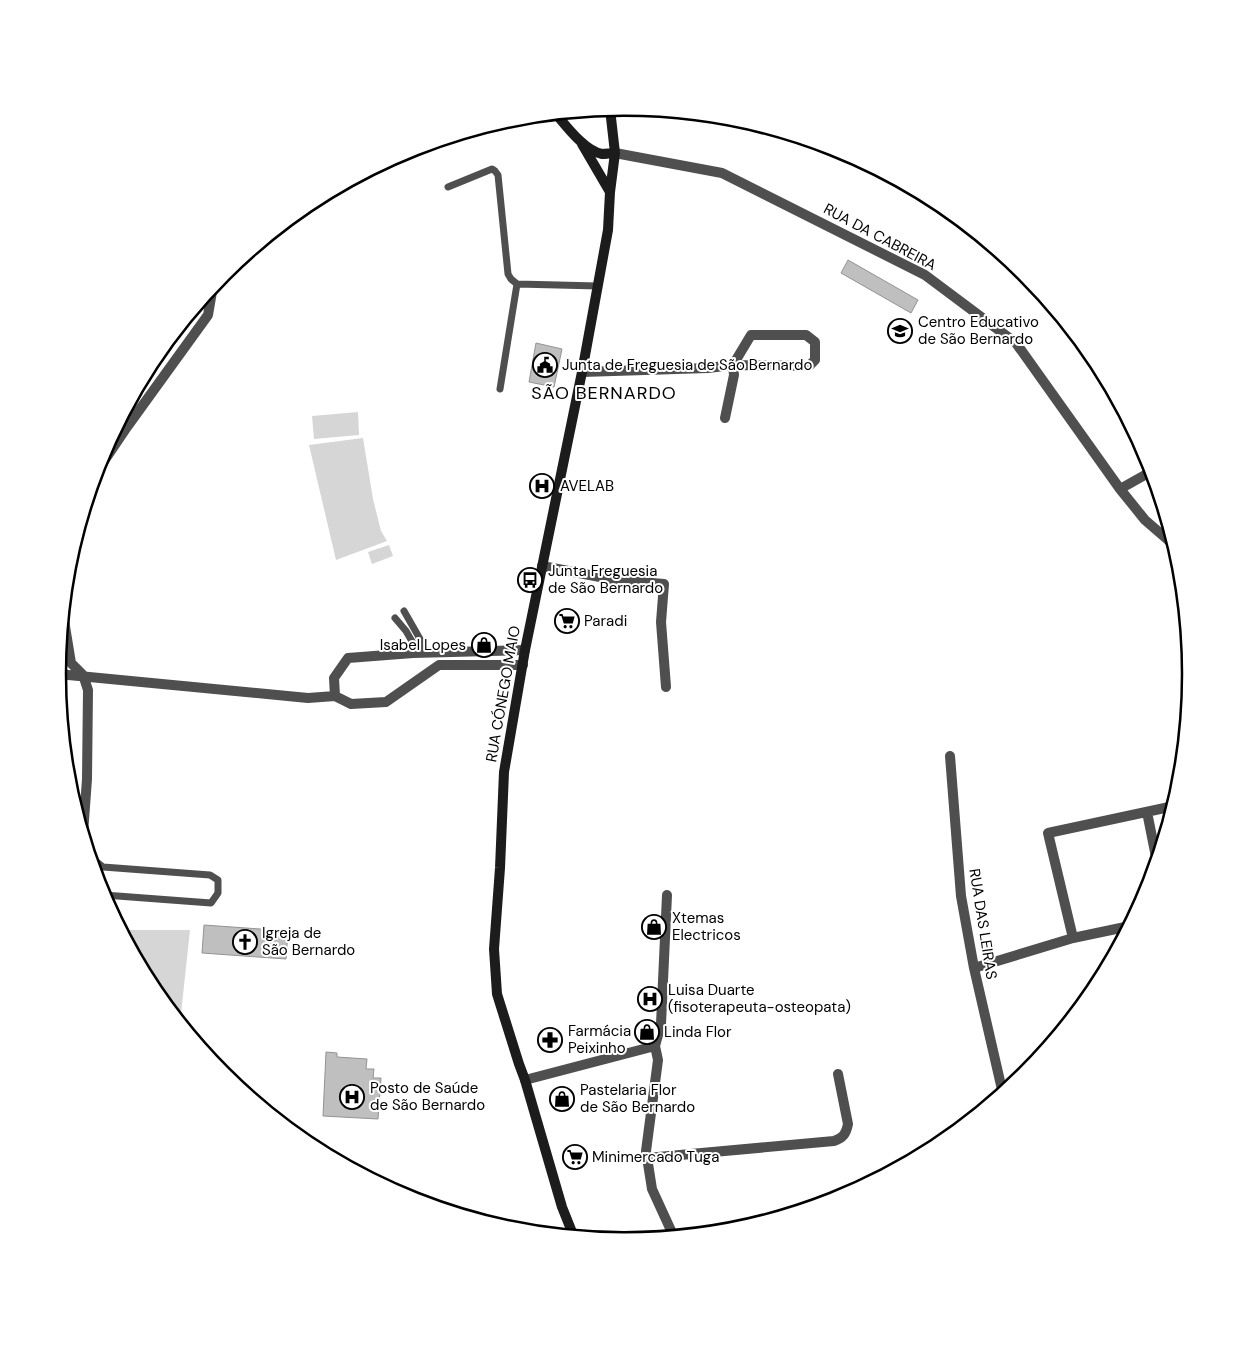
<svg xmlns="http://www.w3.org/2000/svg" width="1249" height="1349" font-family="'DM Sans',sans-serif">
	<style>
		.green { fill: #d6d6d6 }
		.building { fill: #bfbfbf; stroke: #939393 }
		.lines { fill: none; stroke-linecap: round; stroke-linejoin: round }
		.lane { stroke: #4f4f4f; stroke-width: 7 }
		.street { stroke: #4f4f4f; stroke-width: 10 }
		.secondary { stroke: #1c1c1c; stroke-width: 10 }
		.labels { text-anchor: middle; stroke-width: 4; stroke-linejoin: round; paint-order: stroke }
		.street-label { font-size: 15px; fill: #000; stroke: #fff }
		.poi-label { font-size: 15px; fill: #000; stroke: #fff; text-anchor: start }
		.quarter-label { font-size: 18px; letter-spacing: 1px; fill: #000; stroke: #fff }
		.rim { fill: none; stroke: #000; stroke-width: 2.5 }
	</style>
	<rect width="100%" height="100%" fill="#fff"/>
	<path class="green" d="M 358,412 L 359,435 L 314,439 L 312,416 Z
		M 363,438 L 373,499 L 381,531 L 387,541 L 336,560 L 309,445 Z
		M 389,545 L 393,556 L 372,564 L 368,552 Z
		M 121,930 L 190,930 L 180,1023 L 153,989 Z"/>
	<path class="building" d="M 848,260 L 918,300 L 911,313 L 841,273 Z
		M 536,343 L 562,349 L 554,387 L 529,382 Z
		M 204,925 L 288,931 L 286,959 L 202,953 Z
		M 326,1052 L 337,1053 L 337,1057 L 367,1059 L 366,1069 L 374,1069 L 373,1078 L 381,1078 L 378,1119 L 323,1116 Z"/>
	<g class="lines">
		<path class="lane" d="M 448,187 L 492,169 L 495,171 L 498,175 L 508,274 L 511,279 L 517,284
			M 500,389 L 517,284 L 598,286
			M 404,611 L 428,653
			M 395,618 L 406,631 L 413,643 L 413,653
			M 89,852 L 93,859 L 103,867 L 210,875 L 218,880 L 218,893 L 211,903 L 104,895 L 103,896"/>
		<path class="street" d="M 615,153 L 722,173 L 925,275 L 1016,343 L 1120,489 L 1145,520 L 1175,546
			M 582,372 L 708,368 L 733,365 L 809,366 L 815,360 L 815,342 L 806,335 L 751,335 L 733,365 L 734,375 L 725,418
			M 96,473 L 127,427 L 208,315 L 213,286
			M 1120,489 L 1152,471
			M 542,566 L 616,580 L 664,584 L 661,622 L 666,687
			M 63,614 L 71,663 L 83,675 L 88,690 L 87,779 L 83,834
			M 58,674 L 308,698 L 335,696 L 351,704 L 386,702 L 439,665 L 523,665
			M 335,696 L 334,678 L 348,658 L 413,653 L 525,650
			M 950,756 L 961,896 L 974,968 L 1003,1094
			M 1147,812 L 1157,862
			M 667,895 L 661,1024 L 655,1046 L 658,1060 L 646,1151 L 652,1189 L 674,1237
			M 1073,938 L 1048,833 L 1174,806
			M 974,968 L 1073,938 L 1130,926
			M 525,1080 L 655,1046
			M 647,1158 L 834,1141 C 843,1138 846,1134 848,1124 L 838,1074"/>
		<path class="secondary" d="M 556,114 C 567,127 585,151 602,154 C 606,154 611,153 615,153
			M 582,144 L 610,192
			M 574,1237 L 562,1207 L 525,1080 L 519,1064 L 497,994 L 494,949 L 500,868 L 504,772 L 525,650 L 582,372 L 608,230 L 610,192 L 615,153 L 610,109"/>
	</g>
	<defs>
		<symbol id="school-ring" viewBox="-11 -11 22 22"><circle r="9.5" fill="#fff" stroke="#000" stroke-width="1.5"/><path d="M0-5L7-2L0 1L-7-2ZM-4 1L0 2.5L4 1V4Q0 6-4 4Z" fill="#000"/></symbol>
		<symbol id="civic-ring" viewBox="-11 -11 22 22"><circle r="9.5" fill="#fff" stroke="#000" stroke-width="1.5"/><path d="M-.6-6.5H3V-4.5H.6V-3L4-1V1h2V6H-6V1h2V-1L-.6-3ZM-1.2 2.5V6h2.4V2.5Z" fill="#000"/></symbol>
		<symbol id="hospital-ring" viewBox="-11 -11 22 22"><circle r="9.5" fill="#fff" stroke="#000" stroke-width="1.5"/><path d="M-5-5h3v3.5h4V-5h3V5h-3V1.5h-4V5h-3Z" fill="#000"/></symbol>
		<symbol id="bus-ring" viewBox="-11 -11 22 22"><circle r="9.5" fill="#fff" stroke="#000" stroke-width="1.5"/><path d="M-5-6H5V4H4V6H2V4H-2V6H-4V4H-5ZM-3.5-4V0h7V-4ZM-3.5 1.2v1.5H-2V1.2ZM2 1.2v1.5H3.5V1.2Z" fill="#000"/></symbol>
		<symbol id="supermarket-ring" viewBox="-11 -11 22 22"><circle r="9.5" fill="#fff" stroke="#000" stroke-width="1.5"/><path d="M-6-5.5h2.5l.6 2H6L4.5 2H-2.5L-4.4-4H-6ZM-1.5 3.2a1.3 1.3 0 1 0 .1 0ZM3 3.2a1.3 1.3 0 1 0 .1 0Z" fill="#000"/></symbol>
		<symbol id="shop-ring" viewBox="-11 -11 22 22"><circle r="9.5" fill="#fff" stroke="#000" stroke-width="1.5"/><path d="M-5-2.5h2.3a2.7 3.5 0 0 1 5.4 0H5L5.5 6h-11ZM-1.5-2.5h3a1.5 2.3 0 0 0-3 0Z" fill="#000"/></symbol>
		<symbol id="church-ring" viewBox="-11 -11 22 22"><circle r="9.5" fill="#fff" stroke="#000" stroke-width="1.5"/><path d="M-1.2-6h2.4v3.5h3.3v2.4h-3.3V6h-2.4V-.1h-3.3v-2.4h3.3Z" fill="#000"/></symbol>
		<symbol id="pharmacy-ring" viewBox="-11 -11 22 22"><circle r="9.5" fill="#fff" stroke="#000" stroke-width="1.5"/><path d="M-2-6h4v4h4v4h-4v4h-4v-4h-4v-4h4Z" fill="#000"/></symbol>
	</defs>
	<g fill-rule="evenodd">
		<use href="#school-ring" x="886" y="317" width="28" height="28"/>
		<use href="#civic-ring" x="531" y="351" width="28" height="28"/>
		<use href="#hospital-ring" x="528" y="472" width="28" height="28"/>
		<use href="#bus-ring" x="516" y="566" width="28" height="28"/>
		<use href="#supermarket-ring" x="553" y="607" width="28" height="28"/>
		<use href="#shop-ring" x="470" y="631" width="28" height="28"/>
		<use href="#shop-ring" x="640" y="913" width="28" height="28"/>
		<use href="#church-ring" x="231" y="928" width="28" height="28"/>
		<use href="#hospital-ring" x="636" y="985" width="28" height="28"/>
		<use href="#shop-ring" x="633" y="1018" width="28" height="28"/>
		<use href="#pharmacy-ring" x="536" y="1026" width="28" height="28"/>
		<use href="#hospital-ring" x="338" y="1083" width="28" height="28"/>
		<use href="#shop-ring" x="548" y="1085" width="28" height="28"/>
		<use href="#supermarket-ring" x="561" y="1143" width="28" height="28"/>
	</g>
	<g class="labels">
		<g class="street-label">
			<text transform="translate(880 237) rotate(28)" y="5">RUA DA CABREIRA</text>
			<text transform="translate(503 694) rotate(-80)" y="5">RUA CÓNEGO MAIO</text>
			<text transform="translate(983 924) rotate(81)" y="5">RUA DAS LEIRAS</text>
		</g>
		<g class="poi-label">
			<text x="918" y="327">Centro Educativo<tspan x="918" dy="17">de São Bernardo</tspan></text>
			<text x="562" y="370">Junta de Freguesia de São Bernardo</text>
			<text x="560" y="491">AVELAB</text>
			<text x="548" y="576">Junta Freguesia<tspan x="548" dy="17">de São Bernardo</tspan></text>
			<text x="584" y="626">Paradi</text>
			<text x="466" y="650" text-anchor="end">Isabel Lopes</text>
			<text x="672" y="923">Xtemas<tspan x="672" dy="17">Electricos</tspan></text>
			<text x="262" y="938">Igreja de<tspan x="262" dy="17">São Bernardo</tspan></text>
			<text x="668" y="995">Luisa Duarte<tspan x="668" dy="17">(fisoterapeuta-osteopata)</tspan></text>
			<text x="568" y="1036">Farmácia<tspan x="568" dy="17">Peixinho</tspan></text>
			<text x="664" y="1037">Linda Flor</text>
			<text x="370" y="1093">Posto de Saúde<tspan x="370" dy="17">de São Bernardo</tspan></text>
			<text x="580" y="1095">Pastelaria Flor<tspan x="580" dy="17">de São Bernardo</tspan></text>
			<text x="592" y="1162">Minimercado Tuga</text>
		</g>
		<g class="quarter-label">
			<text x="604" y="399">SÃO BERNARDO</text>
		</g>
	</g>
	<path d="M0 0H1249V1349H0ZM66 674a558 558 0 1 1 1116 0a558 558 0 1 1-1116 0Z" fill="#fff" fill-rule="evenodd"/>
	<path class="rim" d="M66 674a558 558 0 1 1 1116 0a558 558 0 1 1-1116 0Z"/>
</svg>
